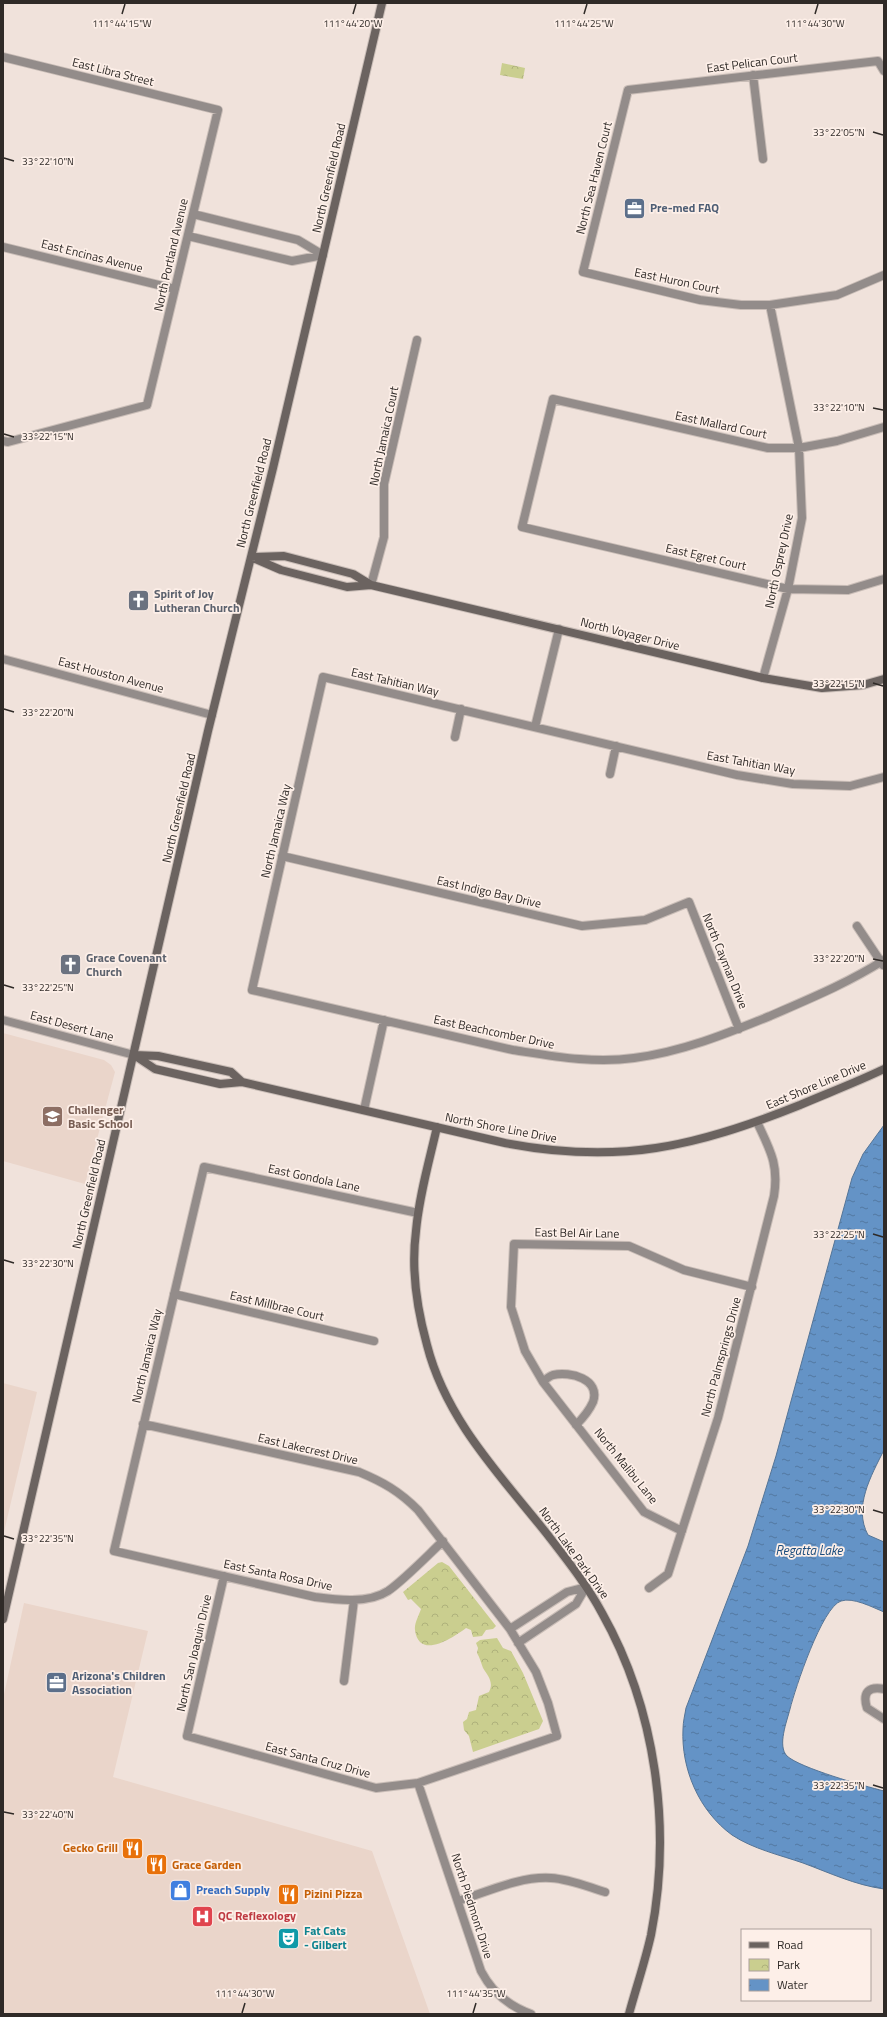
<svg xmlns="http://www.w3.org/2000/svg" width="887" height="2017" font-family="'Titillium Web',sans-serif">
	<style>
		.built { fill: #ead5ca }
		.park { fill: url(#park-crowns) }
		.water { fill: url(#water-ripples); stroke: #547496 }
		.lines { fill: none; stroke-linecap: round; stroke-linejoin: round }
		.street-casing { stroke: #c9bdb7; stroke-width: 10 }
		.secondary-casing { stroke: #c9bdb7; stroke-width: 10 }
		.street { stroke: #938c8a; stroke-width: 8 }
		.secondary { stroke: #6b6360; stroke-width: 8 }
		.ticks { fill: none; stroke: #2f2a27; stroke-width: 1.5 }
		.labels { text-anchor: middle; stroke-width: 3.5; stroke-linejoin: round; paint-order: stroke }
		.street-label { font-size: 12px; fill: #2f2a27; stroke: #fdefe8 }
		.service-label { font-size: 12px; font-weight: bold; fill: #4e5e75; stroke: #fdefe8; text-anchor: start }
		.worship-label { font-size: 12px; font-weight: bold; fill: #5b616d; stroke: #fdefe8; text-anchor: start }
		.education-label { font-size: 12px; font-weight: bold; fill: #785e54; stroke: #fdefe8; text-anchor: start }
		.food-label { font-size: 12px; font-weight: bold; fill: #c56008; stroke: #fdefe8; text-anchor: start }
		.shop-label { font-size: 12px; font-weight: bold; fill: #366cbe; stroke: #fdefe8; text-anchor: start }
		.health-label { font-size: 12px; font-weight: bold; fill: #be3a42; stroke: #fdefe8; text-anchor: start }
		.culture-label { font-size: 12px; font-weight: bold; fill: #0d838f; stroke: #fdefe8; text-anchor: start }
		.water-label { font-size: 13px; font-style: italic; fill: #1a4c7d; stroke: #fdefe8 }
		.ticks-label { font-size: 10px; text-anchor: middle; fill: #2f2a27; stroke: #fdefe8; stroke-width: 3.5; stroke-linejoin: round; paint-order: stroke }
	</style>
	<defs>
		<pattern id="park-crowns" width="20" height="18" patternUnits="userSpaceOnUse"><rect width="20" height="18" fill="#cace8f"/><path d="M2 6a3 3 0 1 1 6 0M12 15a3 3 0 1 1 6 0" fill="none" stroke="#aeb17b"/></pattern>
		<pattern id="water-ripples" width="26" height="14" patternUnits="userSpaceOnUse"><rect width="26" height="14" fill="#6493c6"/><path d="M2 4q2-2 4 0t4 0M15 11q2-2 4 0t4 0" fill="none" stroke="#5378a1"/></pattern>
	</defs>
	<rect width="100%" height="100%" fill="#f0e2db"/>
	<path class="built" d="M 3,1033 L 104,1060 L 111,1065 L 115,1072 L 85,1184 L 3,1161 Z
		M 3,1383 L 37,1392 L 3,1536 Z
		M 24,1603 L 148,1631 L 113,1777 L 372,1851 L 430,2014 L 3,2014 L 3,1699 Z"/>
	<path class="park" d="M 502,63 L 525,68 L 523,79 L 500,75 Z
		M 442,1562 L 449,1566 L 496,1626 L 493,1629 L 486,1630 L 482,1636 L 473,1637 L 471,1630 L 466,1628 C 454,1637 419,1661 415,1630 C 414,1624 419,1615 421,1609 L 411,1599 L 408,1600 L 403,1592 L 438,1563 Z
		M 497,1638 L 503,1648 L 511,1651 L 523,1673 L 543,1721 L 539,1729 L 473,1752 L 469,1736 L 464,1730 L 463,1722 L 467,1719 L 469,1712 L 476,1710 L 479,1696 L 489,1692 C 494,1682 488,1676 483,1668 C 481,1663 480,1658 477,1653 L 478,1648 L 476,1643 L 480,1640 Z"/>
	<path class="water" d="M 884,1125 L 884,1450 C 871,1476 853,1507 868,1535 L 884,1542 L 884,1612 C 872,1607 853,1597 841,1601 C 822,1607 795,1689 790,1709 C 787,1721 777,1746 787,1756 C 800,1768 864,1786 884,1791 L 884,1889 C 855,1885 830,1873 803,1863 C 780,1855 753,1849 732,1835 C 699,1811 681,1769 683,1729 C 683,1722 685,1714 686,1708 L 748,1546 L 776,1456 L 852,1178 L 863,1154 Z"/>
	<g class="lines">
		<defs>
			<path id="street" d="M 3,57 L 218,110 L 147,405 L 8,442 L 3,441
				M 884,71 L 878,61 L 628,90 L 583,272 L 700,300 L 741,305 L 770,305 L 837,295 L 884,275
				M 753,75 L 763,159
				M 193,214 L 298,240 L 323,255
				M 188,236 L 292,261 L 323,255
				M 3,247 L 175,289
				M 884,427 L 837,441 L 799,448 L 768,448 L 553,399 L 522,527 L 788,589 L 848,590 L 884,579
				M 371,585 L 384,537 L 384,484 L 417,340
				M 3,659 L 212,715
				M 763,678 L 788,589 L 802,518 L 799,448 L 770,305
				M 535,727 L 559,629
				M 455,737 L 461,709
				M 610,774 L 616,746
				M 884,777 L 850,786 L 793,784 L 737,775 L 323,677 L 252,990 L 513,1050 C 552,1056 594,1064 634,1058 C 681,1052 726,1034 770,1016 C 809,999 848,983 884,960
				M 282,856 L 582,926 L 645,920 L 689,902 L 739,1029
				M 857,926 L 883,965
				M 3,1020 L 134,1055
				M 364,1110 L 384,1020
				M 418,1213 L 204,1167 L 114,1551 L 315,1597 C 337,1600 368,1604 388,1591 C 405,1579 427,1556 443,1541
				M 174,1294 L 374,1341
				M 543,1382 C 546,1379 550,1376 553,1375 C 570,1371 601,1379 593,1402 C 589,1411 583,1418 576,1425
				M 143,1424 L 359,1472 C 383,1482 399,1491 418,1510 L 510,1629 L 536,1672 L 548,1703 L 557,1736 L 418,1783 L 376,1788 L 187,1736 L 224,1576
				M 682,1531 L 644,1512 L 543,1382 L 525,1351 L 511,1307 L 514,1244 L 629,1246 L 684,1270 L 752,1287
				M 649,1588 L 668,1574 L 718,1418 L 774,1196 C 779,1164 770,1150 757,1122
				M 510,1629 L 567,1592 L 586,1587
				M 518,1643 L 576,1604 L 586,1587
				M 344,1681 L 354,1600
				M 884,1689 C 869,1686 862,1692 867,1708 L 884,1719
				M 418,1783 L 481,1971 C 492,1992 508,2006 531,2014
				M 458,1901 C 487,1892 520,1876 551,1878 C 570,1879 588,1887 605,1892"/>
			<path id="secondary" d="M 251,557 L 284,556 L 353,574 L 371,585 L 763,678 L 822,688 L 863,685 L 884,679
				M 253,558 L 281,570 L 347,587 L 371,585
				M 134,1055 L 155,1069 L 220,1084 L 242,1082 L 505,1143 C 619,1165 695,1147 800,1105 C 828,1093 857,1082 884,1069
				M 134,1055 L 158,1056 L 231,1072 L 242,1082
				M 437,1127 C 429,1162 419,1196 416,1231 C 411,1269 417,1309 427,1345 C 446,1420 501,1476 547,1534 C 567,1560 587,1585 602,1613 C 656,1709 672,1828 651,1935 C 645,1962 636,1988 629,2014
				M 3,1619 L 208,731 L 273,468 L 382,3"/>
		</defs>
		<use href="#street" class="street-casing"/>
		<use href="#secondary" class="secondary-casing"/>
		<use href="#street" class="street"/>
		<use href="#secondary" class="secondary"/>
	</g>
	<path class="ticks" d="M 122,14 L 125,4M 353,14 L 356,4M 584,14 L 587,4M 815,14 L 818,4M 873,132 L 883,135M 4,158 L 14,161M 873,408 L 883,410M 4,434 L 14,437M 873,683 L 883,686M 4,709 L 14,712M 873,959 L 883,961M 4,985 L 14,988M 873,1234 L 883,1237M 4,1260 L 14,1263M 873,1510 L 883,1513M 4,1536 L 14,1539M 873,1785 L 883,1788M 4,1812 L 14,1814M 242,2013 L 245,2003M 473,2013 L 476,2003"/>
	<defs>
		<symbol id="office-square" viewBox="-11 -11 22 22"><rect x="-9" y="-9" width="18" height="18" rx="4" fill="#5c6f8a" stroke="#fdefe8"/><path d="M-6-3h4V-5.5h4V-3h4V5H-6ZM-1-4.5V-3h2v-1.5ZM-6 0V1H6V0Z" fill="#fff"/></symbol>
		<symbol id="church-square" viewBox="-11 -11 22 22"><rect x="-9" y="-9" width="18" height="18" rx="4" fill="#6b7280" stroke="#fdefe8"/><path d="M-1.2-6h2.4v3.5h3.3v2.4h-3.3V6h-2.4V-.1h-3.3v-2.4h3.3Z" fill="#fff"/></symbol>
		<symbol id="school-square" viewBox="-11 -11 22 22"><rect x="-9" y="-9" width="18" height="18" rx="4" fill="#8d6e63" stroke="#fdefe8"/><path d="M0-5L7-2L0 1L-7-2ZM-4 1L0 2.5L4 1V4Q0 6-4 4Z" fill="#fff"/></symbol>
		<symbol id="restaurant-square" viewBox="-11 -11 22 22"><rect x="-9" y="-9" width="18" height="18" rx="4" fill="#e8710a" stroke="#fdefe8"/><path d="M-5-6h1v4h1v-4h1v4h1v-4h1v5L-1.5 .5V6h-2V.5L-5-1ZM5-6V6H3V1.5H1.5Q1.5-4 5-6Z" fill="#fff"/></symbol>
		<symbol id="shop-square" viewBox="-11 -11 22 22"><rect x="-9" y="-9" width="18" height="18" rx="4" fill="#3f7fe0" stroke="#fdefe8"/><path d="M-5-2.5h2.3a2.7 3.5 0 0 1 5.4 0H5L5.5 6h-11ZM-1.5-2.5h3a1.5 2.3 0 0 0-3 0Z" fill="#fff"/></symbol>
		<symbol id="hospital-square" viewBox="-11 -11 22 22"><rect x="-9" y="-9" width="18" height="18" rx="4" fill="#e0444e" stroke="#fdefe8"/><path d="M-5-5h3v3.5h4V-5h3V5h-3V1.5h-4V5h-3Z" fill="#fff"/></symbol>
		<symbol id="theatre-square" viewBox="-11 -11 22 22"><rect x="-9" y="-9" width="18" height="18" rx="4" fill="#0f9aa8" stroke="#fdefe8"/><path d="M-5-5.5Q0-4 5-5.5V0Q5 5 0 6Q-5 5-5 0ZM-3.3-2.5H-1v1.5H-3.3ZM1-2.5H3.3v1.5H1ZM-2.8 1Q0 5.5 2.8 1Z" fill="#fff"/></symbol>
	</defs>
	<g fill-rule="evenodd">
		<use href="#office-square" x="622" y="196" width="25" height="25"/>
		<use href="#church-square" x="126" y="588" width="25" height="25"/>
		<use href="#church-square" x="58" y="952" width="25" height="25"/>
		<use href="#school-square" x="40" y="1104" width="25" height="25"/>
		<use href="#office-square" x="44" y="1670" width="25" height="25"/>
		<use href="#restaurant-square" x="120" y="1836" width="25" height="25"/>
		<use href="#restaurant-square" x="144" y="1852" width="25" height="25"/>
		<use href="#shop-square" x="168" y="1878" width="25" height="25"/>
		<use href="#restaurant-square" x="276" y="1882" width="25" height="25"/>
		<use href="#hospital-square" x="190" y="1904" width="25" height="25"/>
		<use href="#theatre-square" x="276" y="1926" width="25" height="25"/>
	</g>
	<g class="labels">
		<g class="street-label">
			<text transform="translate(752 63) rotate(-7)" y="4">East Pelican Court</text>
			<text transform="translate(113 72) rotate(14)" y="4">East Libra Street</text>
			<text transform="translate(329 178) rotate(-77)" y="4">North Greenfield Road</text>
			<text transform="translate(594 178) rotate(-76)" y="4">North Sea Haven Court</text>
			<text transform="translate(171 255) rotate(-77)" y="4">North Portland Avenue</text>
			<text transform="translate(92 256) rotate(14)" y="4">East Encinas Avenue</text>
			<text transform="translate(677 281) rotate(12)" y="4">East Huron Court</text>
			<text transform="translate(721 425) rotate(12)" y="4">East Mallard Court</text>
			<text transform="translate(384 436) rotate(-78)" y="4">North Jamaica Court</text>
			<text transform="translate(254 493) rotate(-76)" y="4">North Greenfield Road</text>
			<text transform="translate(706 557) rotate(13)" y="4">East Egret Court</text>
			<text transform="translate(779 561) rotate(-78)" y="4">North Osprey Drive</text>
			<text transform="translate(630 634) rotate(14)" y="4">North Voyager Drive</text>
			<text transform="translate(111 675) rotate(15)" y="4">East Houston Avenue</text>
			<text transform="translate(395 682) rotate(13)" y="4">East Tahitian Way</text>
			<text transform="translate(751 763) rotate(10)" y="4">East Tahitian Way</text>
			<text transform="translate(179 808) rotate(-77)" y="4">North Greenfield Road</text>
			<text transform="translate(276 831) rotate(-77)" y="4">North Jamaica Way</text>
			<text transform="translate(489 892) rotate(13)" y="4">East Indigo Bay Drive</text>
			<text transform="translate(725 961) rotate(68)" y="4">North Cayman Drive</text>
			<text transform="translate(72 1026) rotate(15)" y="4">East Desert Lane</text>
			<text transform="translate(494 1032) rotate(12)" y="4">East Beachcomber Drive</text>
			<text transform="translate(816 1085) rotate(-23)" y="4">East Shore Line Drive</text>
			<text transform="translate(501 1128) rotate(11)" y="4">North Shore Line Drive</text>
			<text transform="translate(314 1178) rotate(12)" y="4">East Gondola Lane</text>
			<text transform="translate(89 1194) rotate(-77)" y="4">North Greenfield Road</text>
			<text transform="translate(577 1233) rotate(1)" y="4">East Bel Air Lane</text>
			<text transform="translate(277 1306) rotate(13)" y="4">East Millbrae Court</text>
			<text transform="translate(147 1356) rotate(-77)" y="4">North Jamaica Way</text>
			<text transform="translate(721 1357) rotate(-75)" y="4">North Palmsprings Drive</text>
			<text transform="translate(308 1449) rotate(13)" y="4">East Lakecrest Drive</text>
			<text transform="translate(626 1466) rotate(51)" y="4">North Malibu Lane</text>
			<text transform="translate(574 1553) rotate(54)" y="4">North Lake Park Drive</text>
			<text transform="translate(278 1575) rotate(12)" y="4">East Santa Rosa Drive</text>
			<text transform="translate(194 1653) rotate(-77)" y="4">North San Joaquin Drive</text>
			<text transform="translate(318 1760) rotate(15)" y="4">East Santa Cruz Drive</text>
			<text transform="translate(472 1906) rotate(72)" y="4">North Piedmont Drive</text>
		</g>
		<g class="service-label">
			<text x="650" y="212">Pre-med FAQ</text>
			<text x="72" y="1680">Arizona's Children<tspan x="72" dy="14">Association</tspan></text>
		</g>
		<g class="worship-label">
			<text x="154" y="598">Spirit of Joy<tspan x="154" dy="14">Lutheran Church</tspan></text>
			<text x="86" y="962">Grace Covenant<tspan x="86" dy="14">Church</tspan></text>
		</g>
		<g class="education-label">
			<text x="68" y="1114">Challenger<tspan x="68" dy="14">Basic School</tspan></text>
		</g>
		<g class="food-label">
			<text x="118" y="1852" text-anchor="end">Gecko Grill</text>
			<text x="172" y="1869">Grace Garden</text>
			<text x="304" y="1898">Pizini Pizza</text>
		</g>
		<g class="shop-label">
			<text x="196" y="1894">Preach Supply</text>
		</g>
		<g class="health-label">
			<text x="218" y="1920">QC Reflexology</text>
		</g>
		<g class="culture-label">
			<text x="304" y="1935">Fat Cats<tspan x="304" dy="14">- Gilbert</tspan></text>
		</g>
		<g class="water-label">
			<text x="809" y="1555">Regatta Lake</text>
		</g>
	</g>
	<g class="ticks-label">
		<text x="122" y="27">111°44'15"W</text>
		<text x="353" y="27">111°44'20"W</text>
		<text x="584" y="27">111°44'25"W</text>
		<text x="815" y="27">111°44'30"W</text>
		<text x="839" y="136">33°22'05"N</text>
		<text x="48" y="165">33°22'10"N</text>
		<text x="839" y="411">33°22'10"N</text>
		<text x="48" y="440">33°22'15"N</text>
		<text x="839" y="687">33°22'15"N</text>
		<text x="48" y="716">33°22'20"N</text>
		<text x="839" y="962">33°22'20"N</text>
		<text x="48" y="991">33°22'25"N</text>
		<text x="839" y="1238">33°22'25"N</text>
		<text x="48" y="1267">33°22'30"N</text>
		<text x="839" y="1513">33°22'30"N</text>
		<text x="48" y="1542">33°22'35"N</text>
		<text x="839" y="1789">33°22'35"N</text>
		<text x="48" y="1818">33°22'40"N</text>
		<text x="245" y="1997">111°44'30"W</text>
		<text x="476" y="1997">111°44'35"W</text>
	</g>
	<rect width="887" height="2017" fill="none" stroke="#2f2a27" stroke-width="8"/>
	<rect x="741" y="1929" width="130" height="72" fill="#fdefe8" stroke="#aba09b"/>
	<rect x="749" y="1942" width="20" height="6" fill="#6b6360" stroke="#aba09b"/>
	<text x="777" y="1949" font-size="12" fill="#2f2a27">Road</text>
	<rect x="749" y="1959" width="20" height="12" fill="url(#park-crowns)" stroke="#aba09b"/>
	<text x="777" y="1969" font-size="12" fill="#2f2a27">Park</text>
	<rect x="749" y="1979" width="20" height="12" fill="url(#water-ripples)" stroke="#aba09b"/>
	<text x="777" y="1989" font-size="12" fill="#2f2a27">Water</text>
</svg>
